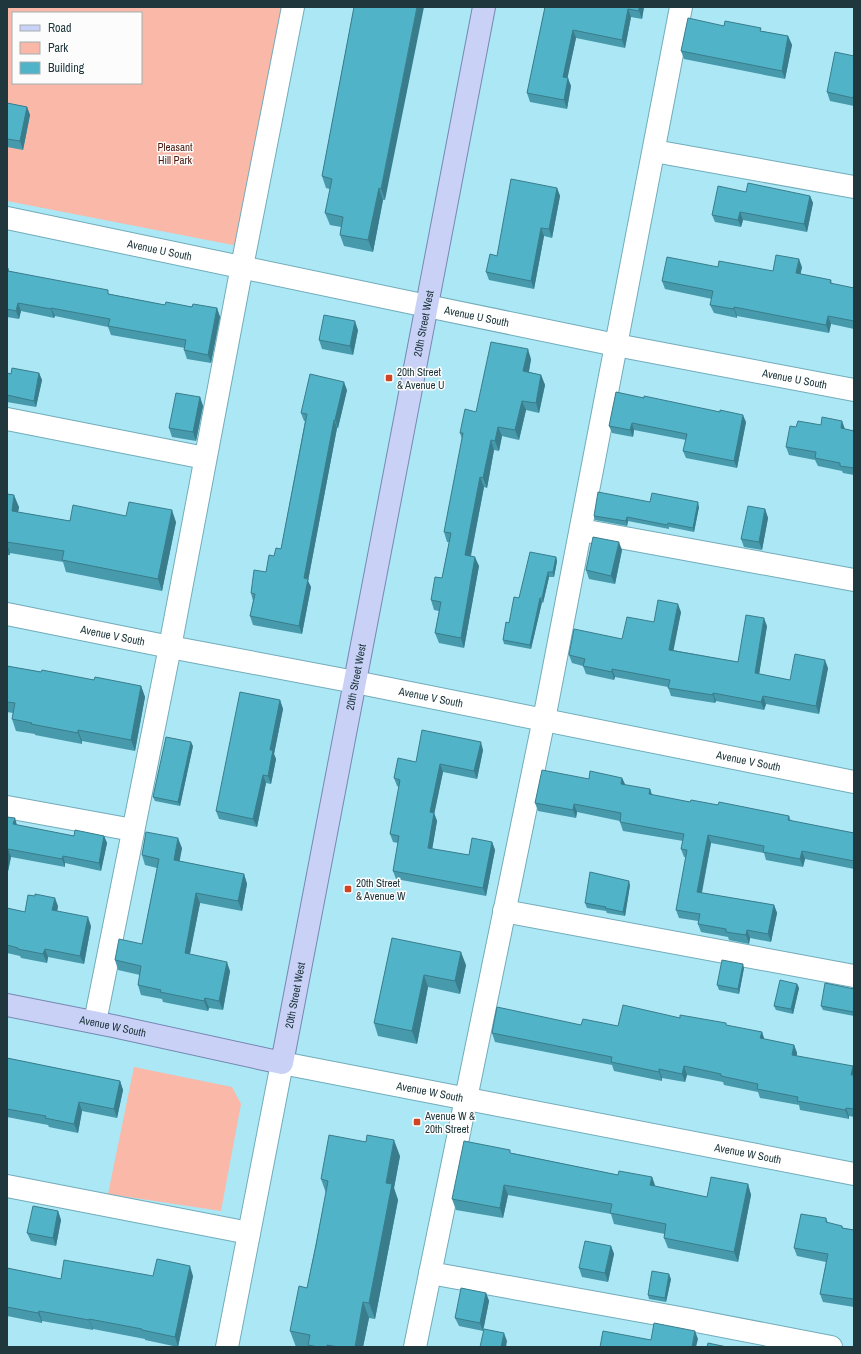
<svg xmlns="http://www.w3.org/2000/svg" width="861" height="1354" font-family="'Archivo Narrow',sans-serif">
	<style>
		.green { fill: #f9b8a8; fill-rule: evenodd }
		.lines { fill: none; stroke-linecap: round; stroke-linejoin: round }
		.minor-casing { stroke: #72acba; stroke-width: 24 }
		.major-casing { stroke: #7688b2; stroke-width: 24 }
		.minor { stroke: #fff; stroke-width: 22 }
		.major { stroke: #c9d1f7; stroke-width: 22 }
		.wall { fill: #469aac }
		.shaded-wall { fill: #397d8c }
		.building { fill: #51b3c8; stroke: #397d8c }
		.poi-dot { fill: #cf4524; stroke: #fcfcfc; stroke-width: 1.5 }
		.labels { text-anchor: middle; stroke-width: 3; stroke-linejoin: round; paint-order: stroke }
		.park-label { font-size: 11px; fill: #4a1a0f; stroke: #fcfcfc }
		.street-label { font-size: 11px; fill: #20383d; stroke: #fcfcfc }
		.poi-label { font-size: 11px; fill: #20383d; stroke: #fcfcfc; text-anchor: start }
	</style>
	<rect width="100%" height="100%" fill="#ace7f5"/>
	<path class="green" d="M 7,7 L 285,7 L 238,246 L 7,201 ZM 13,13 L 141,13 L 141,83 L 13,83 Z
		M 134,1067 L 232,1087 L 241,1104 L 221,1211 L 108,1194 Z"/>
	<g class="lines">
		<defs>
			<g id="minor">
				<path d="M 654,151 L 854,187"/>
				<path id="s1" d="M 7,218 L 427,306 L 616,345 L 854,390"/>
				<path d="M 7,419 L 205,458"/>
				<path d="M 581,530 L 854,580"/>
				<path id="s2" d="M 7,614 L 170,647 L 355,682 L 854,782"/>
				<path d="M 7,807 L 133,830"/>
				<path d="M 504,911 L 854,976"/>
				<path d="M 95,1022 L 170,647 L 238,287 L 293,7"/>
				<path d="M 7,1186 L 249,1233"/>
				<path d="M 430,1273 L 691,1320 L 831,1347"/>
				<path id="s3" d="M 227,1347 L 282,1063 L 854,1174"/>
				<path d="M 415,1347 L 547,704 L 681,7"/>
			</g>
			<g id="major">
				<path id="s4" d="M 7,1005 L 113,1026 L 282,1063 L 484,7"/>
			</g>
		</defs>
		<use href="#minor" class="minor-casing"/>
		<use href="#major" class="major-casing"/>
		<use href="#minor" class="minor"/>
		<use href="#major" class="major"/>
	</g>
	<path class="wall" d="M 354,7 L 385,200 L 383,200 L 373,252 L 344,246 L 340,235 L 341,227 L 330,225 L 325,213 L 330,189 L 326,188 L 322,176 Z
		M 545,7 L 644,7 L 642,19 L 631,17 L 625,48 L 576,38 L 567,78 L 571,86 L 567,109 L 530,102 L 527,93 Z
		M 724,26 L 762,31 L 788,36 L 792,45 L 785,79 L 684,59 L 681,51 Z
		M 854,56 L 854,106 L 830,101 L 827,92 Z
		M 7,103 L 27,107 L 30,115 L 23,150 L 7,147 Z
		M 557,188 L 560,196 L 552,238 L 544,236 L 534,289 L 489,280 L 486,272 L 497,256 Z
		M 810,196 L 813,203 L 807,232 L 743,220 L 741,227 L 715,222 L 712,215 Z
		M 718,267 L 773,271 L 802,267 L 800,274 L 831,280 L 832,284 L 854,288 L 854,329 L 831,324 L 829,333 L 737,316 L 737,318 L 714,313 L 710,305 L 712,299 L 665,289 L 662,281 Z
		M 7,268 L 8,268 L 9,271 L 110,294 L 165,305 L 217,308 L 220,317 L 211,363 L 187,359 L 184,350 L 185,348 L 111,335 L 108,327 L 55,316 L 54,318 L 21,311 L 19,319 L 7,317 Z
		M 358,330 L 353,355 L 322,349 L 319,340 Z
		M 531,359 L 529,372 L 541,375 L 545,385 L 539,413 L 526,410 L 519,440 L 502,436 L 499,451 L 494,450 L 487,488 L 484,487 L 471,556 L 479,566 L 464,648 L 439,643 L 435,633 L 439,611 L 434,610 L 431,600 L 442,578 L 449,542 L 447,542 L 444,532 L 462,439 L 460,433 L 476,412 Z
		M 7,373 L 11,374 L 39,373 L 42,380 L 36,407 L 7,402 Z
		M 347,390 L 338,428 L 337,428 L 308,581 L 311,587 L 302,634 L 253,625 L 250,616 L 253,601 L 251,593 L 266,572 L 274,556 L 281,549 L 305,421 L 304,421 L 301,413 Z
		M 616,392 L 746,422 L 737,468 L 686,458 L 683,451 L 686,440 L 634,430 L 633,437 L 612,433 L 609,426 Z
		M 200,397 L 203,406 L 196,441 L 172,437 L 169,428 Z
		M 796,427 L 845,429 L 854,431 L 854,475 L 843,473 L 842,471 L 818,466 L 815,460 L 789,455 L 786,447 Z
		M 7,494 L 19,507 L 18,512 L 70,521 L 126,516 L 176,522 L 162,591 L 66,572 L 63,562 L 10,553 L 10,555 L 7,555 Z
		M 650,502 L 699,507 L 694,532 L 669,527 L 669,529 L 628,521 L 627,526 L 595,520 L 594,516 Z
		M 765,509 L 768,518 L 762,550 L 744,547 L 741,539 Z
		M 622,550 L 615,584 L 589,579 L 586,570 Z
		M 556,557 L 557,561 L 554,577 L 549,577 L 543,603 L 542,602 L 531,649 L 504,644 L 503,640 L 519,598 Z
		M 681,612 L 673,650 L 738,662 L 767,626 L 759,674 L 790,680 L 828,668 L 819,714 L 766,704 L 764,710 L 716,701 L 715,703 L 671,696 L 668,687 L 615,677 L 614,680 L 586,674 L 583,666 L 572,663 L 569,655 L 622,639 L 654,622 Z
		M 7,666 L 41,672 L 94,680 L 141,686 L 145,697 L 135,751 L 82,741 L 82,744 L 35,735 L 35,734 L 16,731 L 12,719 L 13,713 L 7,712 Z
		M 280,700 L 283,709 L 274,754 L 276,759 L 271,784 L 266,783 L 257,827 L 219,819 L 216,811 Z
		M 193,746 L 180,806 L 155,801 L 153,797 Z
		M 483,750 L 477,779 L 443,772 L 434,813 L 437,821 L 432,849 L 469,855 L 492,842 L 495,850 L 486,896 L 396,879 L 393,871 L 398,843 L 393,842 L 390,834 L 399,787 L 397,786 L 394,778 L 416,762 Z
		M 622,778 L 625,785 L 650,789 L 652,795 L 690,802 L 718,805 L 789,816 L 791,821 L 854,833 L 854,869 L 805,859 L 803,867 L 766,860 L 764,853 L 711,843 L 702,893 L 774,905 L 777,913 L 771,942 L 750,938 L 749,944 L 729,940 L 728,937 L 701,932 L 698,924 L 698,921 L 679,918 L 676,910 L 686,857 L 684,857 L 681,849 L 683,841 L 623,831 L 620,822 L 620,821 L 577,812 L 576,818 L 538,811 L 535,803 L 589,779 Z
		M 7,817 L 17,825 L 74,836 L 104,836 L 107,843 L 101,871 L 65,863 L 65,867 L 11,857 L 7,876 Z
		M 182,848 L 179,861 L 244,874 L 247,884 L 242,911 L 200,903 L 190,954 L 230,971 L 223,1010 L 209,1008 L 208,1011 L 163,1002 L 162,999 L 141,995 L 138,985 L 140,975 L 118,970 L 115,960 L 142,944 L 157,868 L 145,865 L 142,855 Z
		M 630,885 L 625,916 L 607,913 L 606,911 L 587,908 L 585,903 Z
		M 58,906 L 57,911 L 91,926 L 84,964 L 48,957 L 47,963 L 21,958 L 20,956 L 7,953 L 7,908 L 25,912 Z
		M 392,938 L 466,965 L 460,994 L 428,987 L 417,1044 L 378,1036 L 374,1023 Z
		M 744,968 L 739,994 L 719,990 L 717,985 Z
		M 797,984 L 799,988 L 793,1014 L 776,1010 L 774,1006 Z
		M 854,989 L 854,1016 L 823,1010 L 821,1006 Z
		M 680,1018 L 762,1032 L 764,1039 L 794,1045 L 797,1053 L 797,1056 L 854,1069 L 854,1117 L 849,1116 L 849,1119 L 800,1110 L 799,1105 L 760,1098 L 758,1092 L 724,1085 L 723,1082 L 687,1075 L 685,1082 L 662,1078 L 662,1081 L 614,1071 L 612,1065 L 495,1042 L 492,1033 L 581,1025 L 618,1026 Z
		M 7,1058 L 120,1081 L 123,1090 L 117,1118 L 82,1111 L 78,1133 L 49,1127 L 48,1125 L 7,1117 Z
		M 512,1153 L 618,1175 L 652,1177 L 655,1186 L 707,1197 L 748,1184 L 751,1195 L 738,1262 L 668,1248 L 664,1238 L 665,1234 L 614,1224 L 611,1214 L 508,1195 L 503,1218 L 456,1210 L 452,1199 Z
		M 400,1156 L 394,1188 L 398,1200 L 375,1319 L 369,1318 L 363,1347 L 296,1347 L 290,1331 L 307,1288 L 326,1193 L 321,1179 Z
		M 58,1211 L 61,1220 L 56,1246 L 31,1241 L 27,1233 Z
		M 826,1218 L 828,1223 L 842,1226 L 843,1228 L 854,1230 L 854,1307 L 823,1302 L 820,1294 L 826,1262 L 797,1256 L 794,1248 Z
		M 611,1246 L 614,1254 L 608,1282 L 582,1277 L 579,1268 Z
		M 7,1268 L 61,1279 L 153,1276 L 193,1276 L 178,1347 L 145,1340 L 145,1339 L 93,1329 L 93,1330 L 42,1321 L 42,1323 L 7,1316 Z
		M 671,1279 L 666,1302 L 649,1299 L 648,1295 Z
		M 486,1293 L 489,1301 L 483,1331 L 459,1326 L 455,1318 Z"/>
	<path class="shaded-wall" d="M 417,7 L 424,7 L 385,200 L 381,189 Z
		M 639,7 L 644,7 L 642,19 L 639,11 Z
		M 628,9 L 631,17 L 625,48 L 622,40 Z
		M 573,30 L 576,38 L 566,85 L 563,77 Z
		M 788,36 L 792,45 L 785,79 L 782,71 Z
		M 568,78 L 571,86 L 567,109 L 564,100 Z
		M 27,107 L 30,115 L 23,150 L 20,141 Z
		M 379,188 L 383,200 L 373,252 L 368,240 Z
		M 557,188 L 560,196 L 552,238 L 549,229 Z
		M 810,196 L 813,203 L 807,232 L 804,224 Z
		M 740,212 L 743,220 L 741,227 L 738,220 Z
		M 541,228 L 544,236 L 534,289 L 531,281 Z
		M 799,259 L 802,267 L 799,282 L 796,273 Z
		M 18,303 L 21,311 L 19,319 L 16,311 Z
		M 734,307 L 737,316 L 737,318 L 734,309 Z
		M 51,308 L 55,316 L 54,318 L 51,309 Z
		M 217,308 L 220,317 L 211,363 L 208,355 Z
		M 828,316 L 831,324 L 829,333 L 826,325 Z
		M 355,321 L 358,330 L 353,355 L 350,346 Z
		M 528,349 L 531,359 L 527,381 L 523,371 Z
		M 39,373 L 42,380 L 36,407 L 34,401 Z
		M 541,375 L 545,385 L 539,413 L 536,403 Z
		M 344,382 L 347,390 L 338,428 L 335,420 Z
		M 200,397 L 203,406 L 196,441 L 193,432 Z
		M 522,401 L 526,410 L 519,440 L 515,430 Z
		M 743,415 L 746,422 L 737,468 L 734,461 Z
		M 334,420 L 337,428 L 308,581 L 311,587 L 302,634 L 299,626 L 304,578 Z
		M 842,421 L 845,429 L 844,436 L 841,428 Z
		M 632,423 L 634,430 L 633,437 L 630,430 Z
		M 498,427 L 502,436 L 499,451 L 495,441 Z
		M 491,440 L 494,450 L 487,488 L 483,478 Z
		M 480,477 L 484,487 L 469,564 L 465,555 Z
		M 14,495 L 19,507 L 16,523 L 12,511 Z
		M 698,502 L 699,507 L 694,532 L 693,528 Z
		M 765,509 L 768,518 L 762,550 L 759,542 Z
		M 172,510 L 176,522 L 162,591 L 158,579 Z
		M 627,517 L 628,521 L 627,526 L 626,521 Z
		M 619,542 L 622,550 L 615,584 L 611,576 Z
		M 7,544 L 10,553 L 10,555 L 7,547 Z
		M 475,557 L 479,566 L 464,648 L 461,638 Z
		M 556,557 L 557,561 L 554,577 L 553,572 Z
		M 548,572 L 549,577 L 543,603 L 542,598 Z
		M 540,598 L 542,602 L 531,649 L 530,645 Z
		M 678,604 L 681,612 L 672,658 L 669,650 Z
		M 764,618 L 767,626 L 758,681 L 755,673 Z
		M 825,660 L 828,668 L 819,714 L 816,706 Z
		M 612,669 L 615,677 L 614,680 L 612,672 Z
		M 141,686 L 145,697 L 135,751 L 131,740 Z
		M 713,693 L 716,701 L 715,703 L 713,695 Z
		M 763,696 L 766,704 L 764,710 L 761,702 Z
		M 280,700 L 283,709 L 274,754 L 276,759 L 271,784 L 268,776 L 270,750 Z
		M 78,730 L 82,741 L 82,744 L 78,733 Z
		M 191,742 L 193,746 L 180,806 L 178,802 Z
		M 481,742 L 483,750 L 477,779 L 474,771 Z
		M 440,764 L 443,772 L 433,820 L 430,812 Z
		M 263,775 L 266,783 L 257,827 L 253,819 Z
		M 622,778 L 626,786 L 621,784 Z
		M 650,789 L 653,798 L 649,794 Z
		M 574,804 L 577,812 L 576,818 L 573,810 Z
		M 434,813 L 437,821 L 431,856 L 428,848 Z
		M 15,818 L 17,825 L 13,824 Z
		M 708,835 L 711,843 L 700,900 L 697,892 Z
		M 104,836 L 107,843 L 101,871 L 99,863 Z
		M 178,838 L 182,848 L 178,870 L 174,860 Z
		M 492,842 L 495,850 L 486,896 L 483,888 Z
		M 8,849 L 11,857 L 7,876 L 7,855 Z
		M 802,851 L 805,859 L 803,867 L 800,859 Z
		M 63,856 L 65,863 L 65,867 L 62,859 Z
		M 244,874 L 247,884 L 242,911 L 238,901 Z
		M 629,881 L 630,885 L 625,916 L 623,912 Z
		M 196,893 L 200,903 L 188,963 L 185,953 Z
		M 55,898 L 58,906 L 56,919 L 52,910 Z
		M 774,905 L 777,913 L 771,942 L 768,934 Z
		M 88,917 L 91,926 L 84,964 L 80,956 Z
		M 747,930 L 750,938 L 749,944 L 746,935 Z
		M 45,949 L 48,957 L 47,963 L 43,954 Z
		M 461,952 L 466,965 L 460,994 L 455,981 Z
		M 227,962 L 230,971 L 223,1010 L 219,1001 Z
		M 743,964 L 744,968 L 739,994 L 738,989 Z
		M 424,975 L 428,987 L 417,1044 L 412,1031 Z
		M 797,984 L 799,988 L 793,1014 L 791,1009 Z
		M 205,998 L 209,1008 L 208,1011 L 204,1001 Z
		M 762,1032 L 765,1041 L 760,1038 Z
		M 794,1045 L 797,1053 L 795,1064 L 792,1055 Z
		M 684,1066 L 687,1075 L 685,1082 L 682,1074 Z
		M 853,1066 L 854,1069 L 854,1082 L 851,1075 Z
		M 659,1069 L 662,1078 L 662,1081 L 659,1072 Z
		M 120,1081 L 123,1090 L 117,1118 L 114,1109 Z
		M 79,1102 L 82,1111 L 78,1133 L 74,1124 Z
		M 846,1108 L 849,1116 L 849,1119 L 845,1110 Z
		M 394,1140 L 400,1156 L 394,1188 L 398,1200 L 375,1319 L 369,1303 L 386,1183 Z
		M 652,1177 L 656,1188 L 650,1185 Z
		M 748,1184 L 751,1195 L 738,1262 L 734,1252 Z
		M 504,1185 L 508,1195 L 503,1218 L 500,1208 Z
		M 58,1211 L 61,1220 L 56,1246 L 53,1238 Z
		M 611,1246 L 614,1254 L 608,1282 L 605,1273 Z
		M 190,1266 L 193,1276 L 178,1347 L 175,1337 Z
		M 669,1274 L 671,1279 L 666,1302 L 665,1298 Z
		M 486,1293 L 489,1301 L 483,1331 L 480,1323 Z
		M 363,1302 L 369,1318 L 363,1347 L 355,1347 Z
		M 39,1311 L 42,1321 L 42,1323 L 38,1313 Z
		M 89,1319 L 93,1329 L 93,1330 L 89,1320 Z
		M 695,1331 L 698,1339 L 696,1347 L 692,1347 Z
		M 504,1333 L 507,1341 L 506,1347 L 501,1347 Z"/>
	<path class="building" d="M 354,7 L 417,7 L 381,189 L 379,188 L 368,240 L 340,235 L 343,217 L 325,213 L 332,179 L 322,176 Z
		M 545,7 L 639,7 L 639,11 L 628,9 L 622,40 L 573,30 L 563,77 L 568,78 L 564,100 L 527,93 Z
		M 688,18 L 724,26 L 725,21 L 761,28 L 760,31 L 788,36 L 782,71 L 681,51 Z
		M 835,52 L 854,56 L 854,93 L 853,98 L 827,92 Z
		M 7,103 L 27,107 L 20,141 L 7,139 Z
		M 511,179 L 557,188 L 549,229 L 541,228 L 531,281 L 486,272 L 490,254 L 497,256 Z
		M 748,183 L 810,196 L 804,224 L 740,212 L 738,220 L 712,215 L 718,186 L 746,192 Z
		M 776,255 L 799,259 L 796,273 L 831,280 L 830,283 L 854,288 L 854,321 L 828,316 L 826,325 L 734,307 L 734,309 L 710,305 L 713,291 L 662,281 L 667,257 L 718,267 L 719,261 L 773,271 Z
		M 7,268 L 8,268 L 8,271 L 108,290 L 108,294 L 165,305 L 166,302 L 192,307 L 193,304 L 217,308 L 208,355 L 184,350 L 186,340 L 108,326 L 110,319 L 51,308 L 51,309 L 18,303 L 16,311 L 7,309 Z
		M 324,315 L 355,321 L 350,346 L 319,340 Z
		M 491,342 L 528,349 L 523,371 L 541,375 L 536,403 L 522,401 L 515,430 L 498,427 L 495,441 L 491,440 L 483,478 L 480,477 L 465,555 L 475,557 L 461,638 L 435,633 L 441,602 L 431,600 L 435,577 L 442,578 L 451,533 L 444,532 L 463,433 L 460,433 L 465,409 L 476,412 Z
		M 12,368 L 39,373 L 34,401 L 7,395 L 7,373 L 11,374 Z
		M 310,374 L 344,382 L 335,420 L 334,420 L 304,578 L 308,579 L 299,626 L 250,616 L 255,594 L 251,593 L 254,570 L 266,572 L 269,555 L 274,556 L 276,548 L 281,549 L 307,414 L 301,413 Z
		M 616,392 L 644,398 L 644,396 L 720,412 L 720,410 L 743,415 L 734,461 L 683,451 L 687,434 L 632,423 L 630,430 L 609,426 Z
		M 176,393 L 200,397 L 193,432 L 169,428 Z
		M 822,417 L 842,421 L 841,428 L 854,431 L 854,468 L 840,466 L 840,463 L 815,458 L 816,452 L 786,447 L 790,426 L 796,427 L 798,421 L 821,425 Z
		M 598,492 L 650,502 L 652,493 L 698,502 L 693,528 L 668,523 L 667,525 L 627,517 L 626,521 L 594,516 Z
		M 7,494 L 14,495 L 12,511 L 70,521 L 73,505 L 126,516 L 129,502 L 172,510 L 158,579 L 62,560 L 64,551 L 7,542 Z
		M 748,506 L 765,509 L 759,542 L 741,539 Z
		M 593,537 L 619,542 L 611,576 L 586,570 Z
		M 530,552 L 556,557 L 553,572 L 548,572 L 542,598 L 540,598 L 530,645 L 503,640 L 506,622 L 509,623 L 514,597 L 519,598 Z
		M 658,600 L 678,604 L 669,650 L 738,662 L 746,615 L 764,618 L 755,673 L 790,680 L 795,654 L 825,660 L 816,706 L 763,696 L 761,702 L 713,693 L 713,695 L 668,688 L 670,680 L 612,669 L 612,672 L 583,666 L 585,659 L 569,655 L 574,629 L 622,639 L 627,617 L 654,622 Z
		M 7,666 L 41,672 L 42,670 L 94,680 L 95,677 L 141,686 L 131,740 L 78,730 L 78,733 L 31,724 L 32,723 L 12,719 L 15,703 L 7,702 Z
		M 240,692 L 280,700 L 270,750 L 273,750 L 268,776 L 263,775 L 253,819 L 216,811 Z
		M 422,730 L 481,742 L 474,771 L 440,764 L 430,812 L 434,813 L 428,848 L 469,855 L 472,838 L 492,842 L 483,888 L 393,871 L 399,836 L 390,834 L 400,780 L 394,778 L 398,758 L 416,762 Z
		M 166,737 L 191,742 L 178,802 L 153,797 Z
		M 542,770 L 589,779 L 590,771 L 622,778 L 621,784 L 650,789 L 649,794 L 690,802 L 691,800 L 718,805 L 719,802 L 789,816 L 788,820 L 854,833 L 854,861 L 802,851 L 800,859 L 763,852 L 764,846 L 708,835 L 697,892 L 774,905 L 768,934 L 747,930 L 746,935 L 726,932 L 726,929 L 698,924 L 700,914 L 676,910 L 687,850 L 681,849 L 684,834 L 620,822 L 621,813 L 574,804 L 573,810 L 535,803 Z
		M 7,817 L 15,818 L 13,824 L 74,836 L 75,830 L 104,836 L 99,863 L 63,856 L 62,859 L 8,849 L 7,855 Z
		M 146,832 L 178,838 L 174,860 L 244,874 L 238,901 L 196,893 L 185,953 L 227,962 L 219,1001 L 205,998 L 204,1001 L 160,992 L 161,990 L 138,985 L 141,966 L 115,960 L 119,939 L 142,944 L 159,859 L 142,855 Z
		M 590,872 L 629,881 L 623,912 L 605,908 L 606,907 L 585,903 Z
		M 35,894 L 55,898 L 52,910 L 88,917 L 80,956 L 45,949 L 43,954 L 18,949 L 18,948 L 7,945 L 7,908 L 25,912 L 28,895 L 35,896 Z
		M 392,938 L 461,952 L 455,981 L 424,975 L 412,1031 L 374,1023 Z
		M 722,960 L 743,964 L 738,989 L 717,985 Z
		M 780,980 L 797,984 L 791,1009 L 774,1006 Z
		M 825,983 L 854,989 L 854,1012 L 821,1006 Z
		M 623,1005 L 680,1018 L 680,1015 L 726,1023 L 726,1025 L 762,1032 L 760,1038 L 794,1045 L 792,1055 L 853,1066 L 851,1075 L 854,1075 L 854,1109 L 846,1108 L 845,1110 L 797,1101 L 798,1097 L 757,1089 L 758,1084 L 721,1076 L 721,1074 L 684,1066 L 682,1074 L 659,1069 L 659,1072 L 611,1062 L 612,1057 L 492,1033 L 497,1007 L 581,1025 L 583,1019 L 618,1026 Z
		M 7,1058 L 120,1081 L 114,1109 L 79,1102 L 74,1124 L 45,1118 L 46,1116 L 7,1109 Z
		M 329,1135 L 366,1142 L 367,1135 L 394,1140 L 386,1183 L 392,1184 L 369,1303 L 363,1302 L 355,1347 L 338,1347 L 327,1345 L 327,1347 L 318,1347 L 308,1345 L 310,1335 L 290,1331 L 299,1286 L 307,1288 L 316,1245 L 328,1181 L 321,1179 Z
		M 464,1141 L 510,1150 L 510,1153 L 618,1175 L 619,1171 L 652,1177 L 650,1185 L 707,1197 L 711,1177 L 748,1184 L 734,1252 L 664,1238 L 666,1224 L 610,1213 L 612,1204 L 504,1185 L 500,1208 L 452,1199 Z
		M 33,1206 L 58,1211 L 53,1238 L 27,1233 Z
		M 801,1214 L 826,1218 L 826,1222 L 842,1226 L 842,1228 L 854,1230 L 854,1299 L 820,1294 L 828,1254 L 794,1248 Z
		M 585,1241 L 611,1246 L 605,1273 L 579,1268 Z
		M 157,1259 L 190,1266 L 175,1337 L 142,1330 L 142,1329 L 89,1319 L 89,1320 L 39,1311 L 38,1313 L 7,1307 L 7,1268 L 61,1279 L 64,1260 L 153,1276 Z
		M 652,1271 L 669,1274 L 665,1298 L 648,1295 Z
		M 461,1288 L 486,1293 L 480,1323 L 455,1318 Z
		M 654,1323 L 695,1331 L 692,1347 L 600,1347 L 603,1331 L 651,1340 Z
		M 484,1329 L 504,1333 L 501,1347 L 480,1347 Z
		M 708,1343 L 727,1347 L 707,1347 Z"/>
	<g class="poi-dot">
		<rect x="385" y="374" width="8" height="8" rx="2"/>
		<rect x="344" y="885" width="8" height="8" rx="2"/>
		<rect x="413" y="1118" width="8" height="8" rx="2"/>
	</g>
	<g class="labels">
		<g class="park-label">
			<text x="175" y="151">Pleasant<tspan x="175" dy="13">Hill Park</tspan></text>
		</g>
		<g class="street-label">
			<text dy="4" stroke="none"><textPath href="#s1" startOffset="156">Avenue U South</textPath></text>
			<text dy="4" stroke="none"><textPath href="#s1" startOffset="480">Avenue U South</textPath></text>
			<text dy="4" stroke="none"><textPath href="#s4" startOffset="1034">20th Street West</textPath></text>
			<text dy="4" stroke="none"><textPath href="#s1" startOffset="804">Avenue U South</textPath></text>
			<text dy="4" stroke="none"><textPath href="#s2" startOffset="108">Avenue V South</textPath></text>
			<text dy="4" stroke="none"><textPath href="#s4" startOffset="674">20th Street West</textPath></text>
			<text dy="4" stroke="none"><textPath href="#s2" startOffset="432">Avenue V South</textPath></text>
			<text dy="4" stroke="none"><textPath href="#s2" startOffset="756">Avenue V South</textPath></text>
			<text dy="4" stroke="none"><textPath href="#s4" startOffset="350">20th Street West</textPath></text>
			<text dy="4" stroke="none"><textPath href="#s4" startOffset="108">Avenue W South</textPath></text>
			<text dy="4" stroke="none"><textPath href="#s3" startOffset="440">Avenue W South</textPath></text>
			<text dy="4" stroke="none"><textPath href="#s3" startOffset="764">Avenue W South</textPath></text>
		</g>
		<g class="poi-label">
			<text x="397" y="376">20th Street<tspan x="397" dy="13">&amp; Avenue U</tspan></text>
			<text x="356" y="887">20th Street<tspan x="356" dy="13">&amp; Avenue W</tspan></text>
			<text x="425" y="1120">Avenue W &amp;<tspan x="425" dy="13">20th Street</tspan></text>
		</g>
	</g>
	<rect width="861" height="1354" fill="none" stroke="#20383d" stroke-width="16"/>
	<rect x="12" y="12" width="130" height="72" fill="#fcfcfc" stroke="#a4aeb0"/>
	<rect x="20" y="25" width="20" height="6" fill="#c9d1f7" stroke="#a4aeb0"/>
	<text x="48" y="32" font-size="12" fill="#20383d">Road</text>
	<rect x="20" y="42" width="20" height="12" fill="#f9b8a8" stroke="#a4aeb0"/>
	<text x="48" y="52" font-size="12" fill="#20383d">Park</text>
	<rect x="20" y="62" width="20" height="12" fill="#51b3c8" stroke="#a4aeb0"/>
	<text x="48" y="72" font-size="12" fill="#20383d">Building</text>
</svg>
